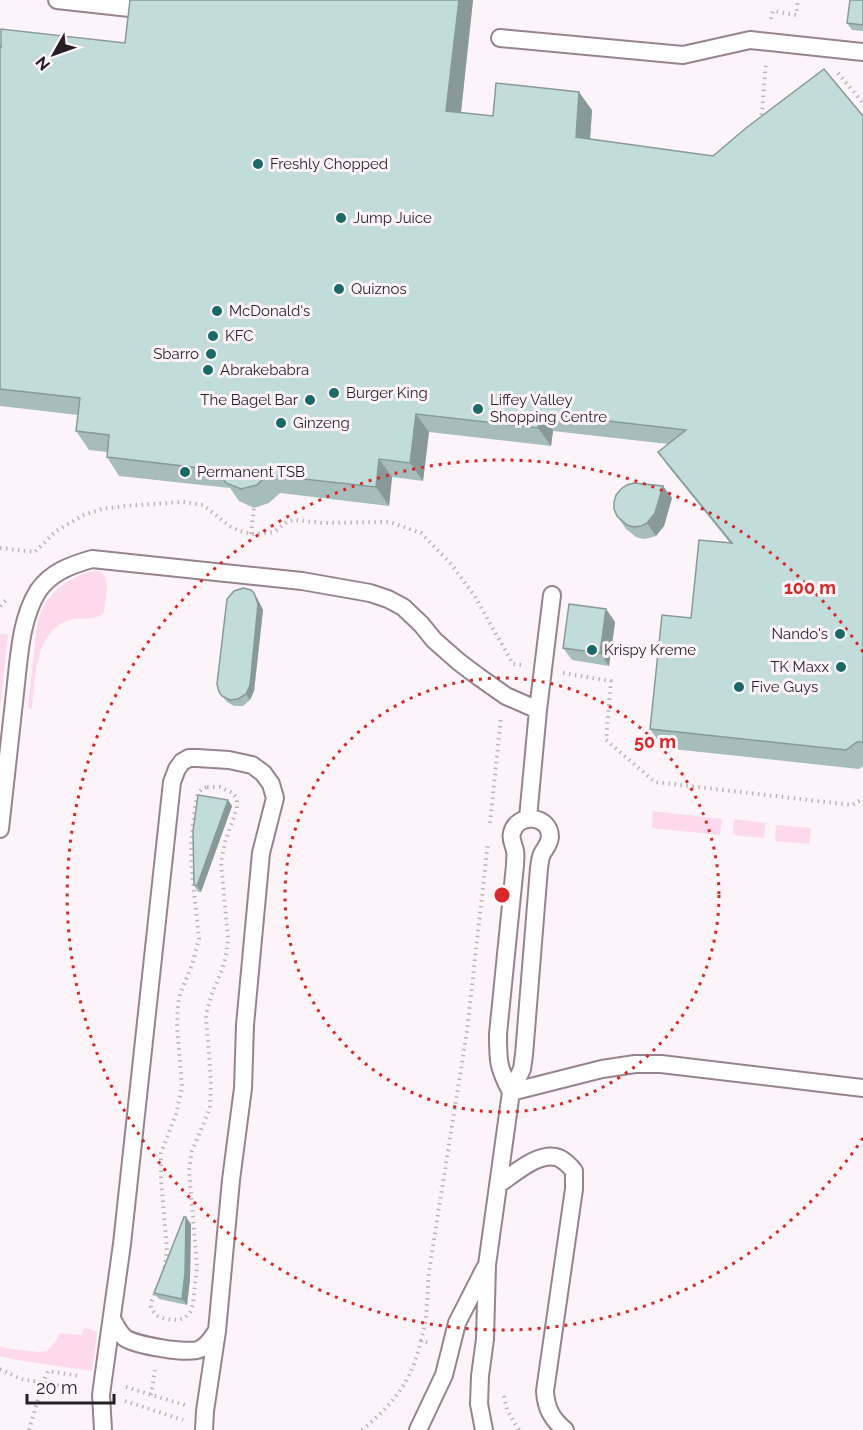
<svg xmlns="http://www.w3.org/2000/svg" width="863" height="1430" font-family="Raleway,sans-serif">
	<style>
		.green { fill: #fcd9ec }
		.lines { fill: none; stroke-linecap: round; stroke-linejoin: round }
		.lane-casing { stroke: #97838e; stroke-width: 20 }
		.path { stroke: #bcb4b8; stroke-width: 4; stroke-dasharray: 1.5 4.5; stroke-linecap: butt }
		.lane { stroke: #fff; stroke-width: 16 }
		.wall { fill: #a6bdbc }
		.shaded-wall { fill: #879a99 }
		.building { fill: #c1dcdb; stroke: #879a99; stroke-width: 1.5 }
		.ring { fill: none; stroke: #d62828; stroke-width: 3; stroke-dasharray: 3 6 }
		.poi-dot { fill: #1b6866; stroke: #fdf4f9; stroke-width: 2 }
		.labels { text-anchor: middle; stroke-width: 6; stroke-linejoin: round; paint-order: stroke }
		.poi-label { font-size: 15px; fill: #271f23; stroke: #fdf4f9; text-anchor: start }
		.centre { fill: #d62828; stroke: #fdf4f9; stroke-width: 3 }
		.ring-label { font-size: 18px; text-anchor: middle; font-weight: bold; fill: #d62828; stroke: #fdf4f9; stroke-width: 6; stroke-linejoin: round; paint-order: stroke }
	</style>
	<rect width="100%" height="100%" fill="#fdf4f9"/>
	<path class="green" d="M 96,571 C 113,572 105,600 104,612 C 95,622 85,617 74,619 C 34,627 36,677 32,709 L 28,708 C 30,693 31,677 33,662 C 35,647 35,630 40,615 C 49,591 71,575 96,571 Z
		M 3,633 L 8,635 L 0,707 L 0,634 Z
		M 653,811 L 722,819 L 720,835 L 652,828 Z
		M 734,819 L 766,823 L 764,838 L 733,835 Z
		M 776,825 L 811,828 L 809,844 L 775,841 Z
		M 84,1327 L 97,1332 L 92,1371 L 17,1360 L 0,1356 L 0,1346 L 5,1348 L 38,1352 L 47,1351 L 55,1342 L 60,1333 L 82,1335 Z"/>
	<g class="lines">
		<defs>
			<path id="lane" d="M 57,0 L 130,8
				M 500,38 L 683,55 L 750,40 L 863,52
				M 528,818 L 538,710 L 552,595
				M 0,829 C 5,783 10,738 15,693 C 19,659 20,620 38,591 C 51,572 71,565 92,559 L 302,581 L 370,593 L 388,599 L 403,607 L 421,624 L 434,640 L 459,662 L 479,677 L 506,696 L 538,710
				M 511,1092 L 602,1069 L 635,1064 L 661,1064 L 863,1088
				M 499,1184 C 514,1174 540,1150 559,1158 C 565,1161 570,1166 574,1171 L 574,1189 L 545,1391 C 546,1409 552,1419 565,1430
				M 112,1319 C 116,1326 119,1333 125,1338 C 135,1345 190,1355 200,1349 C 207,1346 212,1338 216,1332
				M 103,1430 L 101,1395 L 103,1380 L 122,1244 L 172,782 L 177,769 L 182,762 L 189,758 L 197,758 L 229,760 L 252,765 L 263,773 L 271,784 L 275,798 L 261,853 L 245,1025 L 243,1088 L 231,1180 L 217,1331 L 205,1411 L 204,1430
				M 418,1430 L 444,1375 L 457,1323 L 485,1268
				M 484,1430 L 479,1404 L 480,1376 L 485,1339 L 487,1265 L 511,1092 L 522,1069 L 524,1055 L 539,868 C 540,863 540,858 542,854 C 545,848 549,845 550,837 C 550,815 517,812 512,833 C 510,840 514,844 515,851 C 516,855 515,860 515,865 L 498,1034 C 498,1062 498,1067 511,1092"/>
		</defs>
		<use href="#lane" class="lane-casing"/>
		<path class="path" d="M 771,19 L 773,11 L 796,15 L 798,0
			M 838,73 L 863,103
			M 761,121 L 766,63
			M 251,534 L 254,508
			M 0,548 L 35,552 L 56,531 L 84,515 L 102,509 L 124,506 L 183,502 L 203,505 L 231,527 L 240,531 L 251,534 L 269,533 L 274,532 L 287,522 L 293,520 L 324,523 L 390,522 L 421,533 L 451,564 L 474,595 L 513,664 L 521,665
			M 0,606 L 8,598
			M 563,673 L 611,681 L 606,740 L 655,782 L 852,805 L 863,799
			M 207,787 L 220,787 L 233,793 L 237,799 L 237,808 L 225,842 L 221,862 L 228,939 L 226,955 L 222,970 L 211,996 L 206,1015 L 211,1082 L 210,1108 L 192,1151 L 189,1170 L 197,1266 L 193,1304 L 190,1312 L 185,1318 L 178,1320 L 165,1319 L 158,1316 L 154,1312 L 151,1307 L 152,1300 L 164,1271 L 167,1250 L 161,1178 L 161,1153 L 176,1114 L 182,1087 L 177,1024 L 178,1004 L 180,994 L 192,965 L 199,939 L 192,872 L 191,845 L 195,806 L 198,793 L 202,789 Z
			M 490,823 L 501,717
			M 421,1341 L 426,1319 L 429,1271 L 467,1031 L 488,842
			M 0,1369 L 21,1379 L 80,1389
			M 126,1387 L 185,1405
			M 151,1395 L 155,1370
			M 504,1396 L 507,1410 L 519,1430
			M 125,1401 L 183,1420
			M 29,1430 L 43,1382 L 48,1371 L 80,1376
			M 362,1430 C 384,1412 404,1391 414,1364 C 417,1356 419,1348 421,1341 L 430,1343"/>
		<use href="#lane" class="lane"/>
	</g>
	<path class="wall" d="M 130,0 L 473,0 L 461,113 L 493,116 L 592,110 L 590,139 L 713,156 L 863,116 L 863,766 L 859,769 L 663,748 L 650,729 L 691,618 L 730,543 L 671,470 L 658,452 L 668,444 L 553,431 L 551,446 L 429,432 L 423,481 L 392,477 L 389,506 L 280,493 L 269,503 L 254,508 L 239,501 L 230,488 L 119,476 L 107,457 L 107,452 L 89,450 L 76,431 L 78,415 L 0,406 L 0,46 L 125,43 Z
		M 863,0 L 863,31 L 852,30 L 847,23 Z
		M 663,486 L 672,498 L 664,526 L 656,536 L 649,538 L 643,539 L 636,537 L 626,529 L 617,516 Z
		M 254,593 L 258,600 L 263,610 L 254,691 L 250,700 L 243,706 L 234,706 L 227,702 L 219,692 Z
		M 606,609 L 615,622 L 609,666 L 572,660 L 563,648 Z
		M 228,800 L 232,806 L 201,892 L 198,892 L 194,885 Z
		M 191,1224 L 190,1279 L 187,1305 L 159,1299 L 154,1293 Z"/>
	<path class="shaded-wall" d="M 459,0 L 473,0 L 459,129 L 446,111 Z
		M 579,92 L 592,110 L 589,155 L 576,137 Z
		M 540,413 L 553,431 L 551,446 L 538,428 Z
		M 416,414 L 429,432 L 423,481 L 410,463 Z
		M 379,459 L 392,477 L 389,506 L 376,487 Z
		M 663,486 L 672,498 L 664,526 L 656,536 L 647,523 Z
		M 254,593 L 258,600 L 263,610 L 254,691 L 250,700 L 246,694 Z
		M 606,609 L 615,622 L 609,666 L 600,653 Z
		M 228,800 L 232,806 L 201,892 L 197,886 Z
		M 186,1217 L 191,1224 L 190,1279 L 187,1305 L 182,1299 Z"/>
	<path class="building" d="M 130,0 L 459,0 L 446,111 L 493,116 L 496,83 L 579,92 L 576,137 L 713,156 L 746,128 L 824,69 L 863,116 L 863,742 L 857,742 L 846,750 L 650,729 L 662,615 L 691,618 L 699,540 L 732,543 L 658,452 L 686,430 L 540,413 L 538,428 L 416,414 L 410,463 L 379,459 L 376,487 L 267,475 L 257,485 L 241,489 L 226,483 L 217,470 L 107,457 L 109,435 L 76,431 L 80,398 L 0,389 L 0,46 L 1,47 L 1,29 L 125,43 Z
		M 850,0 L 863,0 L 863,25 L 847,23 Z
		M 634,483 L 663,486 L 655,513 L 647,523 L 641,526 L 634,527 L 627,525 L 617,516 L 614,509 L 614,502 L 616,495 L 621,489 L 627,485 Z
		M 243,588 L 251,590 L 254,593 L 258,604 L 250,685 L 246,694 L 238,699 L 230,700 L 222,696 L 219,692 L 217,684 L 227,599 L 234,591 Z
		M 569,604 L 606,609 L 600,653 L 563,648 Z
		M 198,795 L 228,800 L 197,886 L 194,885 L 193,831 Z
		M 184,1217 L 186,1217 L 185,1273 L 182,1299 L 154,1293 Z"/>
	<g class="ring">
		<circle cx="502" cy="895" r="217"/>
		<path d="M863 1138A435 435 0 1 1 863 652"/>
	</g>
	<g class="poi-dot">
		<circle cx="258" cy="164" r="6"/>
		<circle cx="341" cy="218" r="6"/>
		<circle cx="339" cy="289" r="6"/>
		<circle cx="217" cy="311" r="6"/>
		<circle cx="213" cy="336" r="6"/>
		<circle cx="211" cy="354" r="6"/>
		<circle cx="208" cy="370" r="6"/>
		<circle cx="334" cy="393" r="6"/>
		<circle cx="310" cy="400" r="6"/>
		<circle cx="478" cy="409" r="6"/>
		<circle cx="281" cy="423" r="6"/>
		<circle cx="185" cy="472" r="6"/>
		<circle cx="840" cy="634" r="6"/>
		<circle cx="592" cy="650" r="6"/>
		<circle cx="841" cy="667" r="6"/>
		<circle cx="739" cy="687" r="6"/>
	</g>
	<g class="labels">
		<g class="poi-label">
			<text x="270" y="169">Freshly Chopped</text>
			<text x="353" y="223">Jump Juice</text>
			<text x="351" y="294">Quiznos</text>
			<text x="229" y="316">McDonald's</text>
			<text x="225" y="341">KFC</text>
			<text x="199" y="359" text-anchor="end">Sbarro</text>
			<text x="220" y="375">Abrakebabra</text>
			<text x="346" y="398">Burger King</text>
			<text x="298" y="405" text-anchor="end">The Bagel Bar</text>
			<text x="490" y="405">Liffey Valley<tspan x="490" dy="17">Shopping Centre</tspan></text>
			<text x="293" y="428">Ginzeng</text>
			<text x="197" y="477">Permanent TSB</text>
			<text x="828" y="639" text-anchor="end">Nando's</text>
			<text x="604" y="655">Krispy Kreme</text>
			<text x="829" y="672" text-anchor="end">TK Maxx</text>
			<text x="751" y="692">Five Guys</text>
		</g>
	</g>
	<circle cx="502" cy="895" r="9" class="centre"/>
	<g class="ring-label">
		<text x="810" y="594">100 m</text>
		<text x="655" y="748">50 m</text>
	</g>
	<g transform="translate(54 54) rotate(230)" stroke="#fdf4f9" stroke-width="4.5" paint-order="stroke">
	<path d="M0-4.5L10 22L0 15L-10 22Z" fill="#271f23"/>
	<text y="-9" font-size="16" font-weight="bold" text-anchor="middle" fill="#271f23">N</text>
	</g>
	<path d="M27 1394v9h87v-9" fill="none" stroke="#271f23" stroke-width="3"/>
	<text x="36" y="1394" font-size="18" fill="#271f23" stroke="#fdf4f9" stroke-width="4.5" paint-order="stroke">20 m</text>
</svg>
